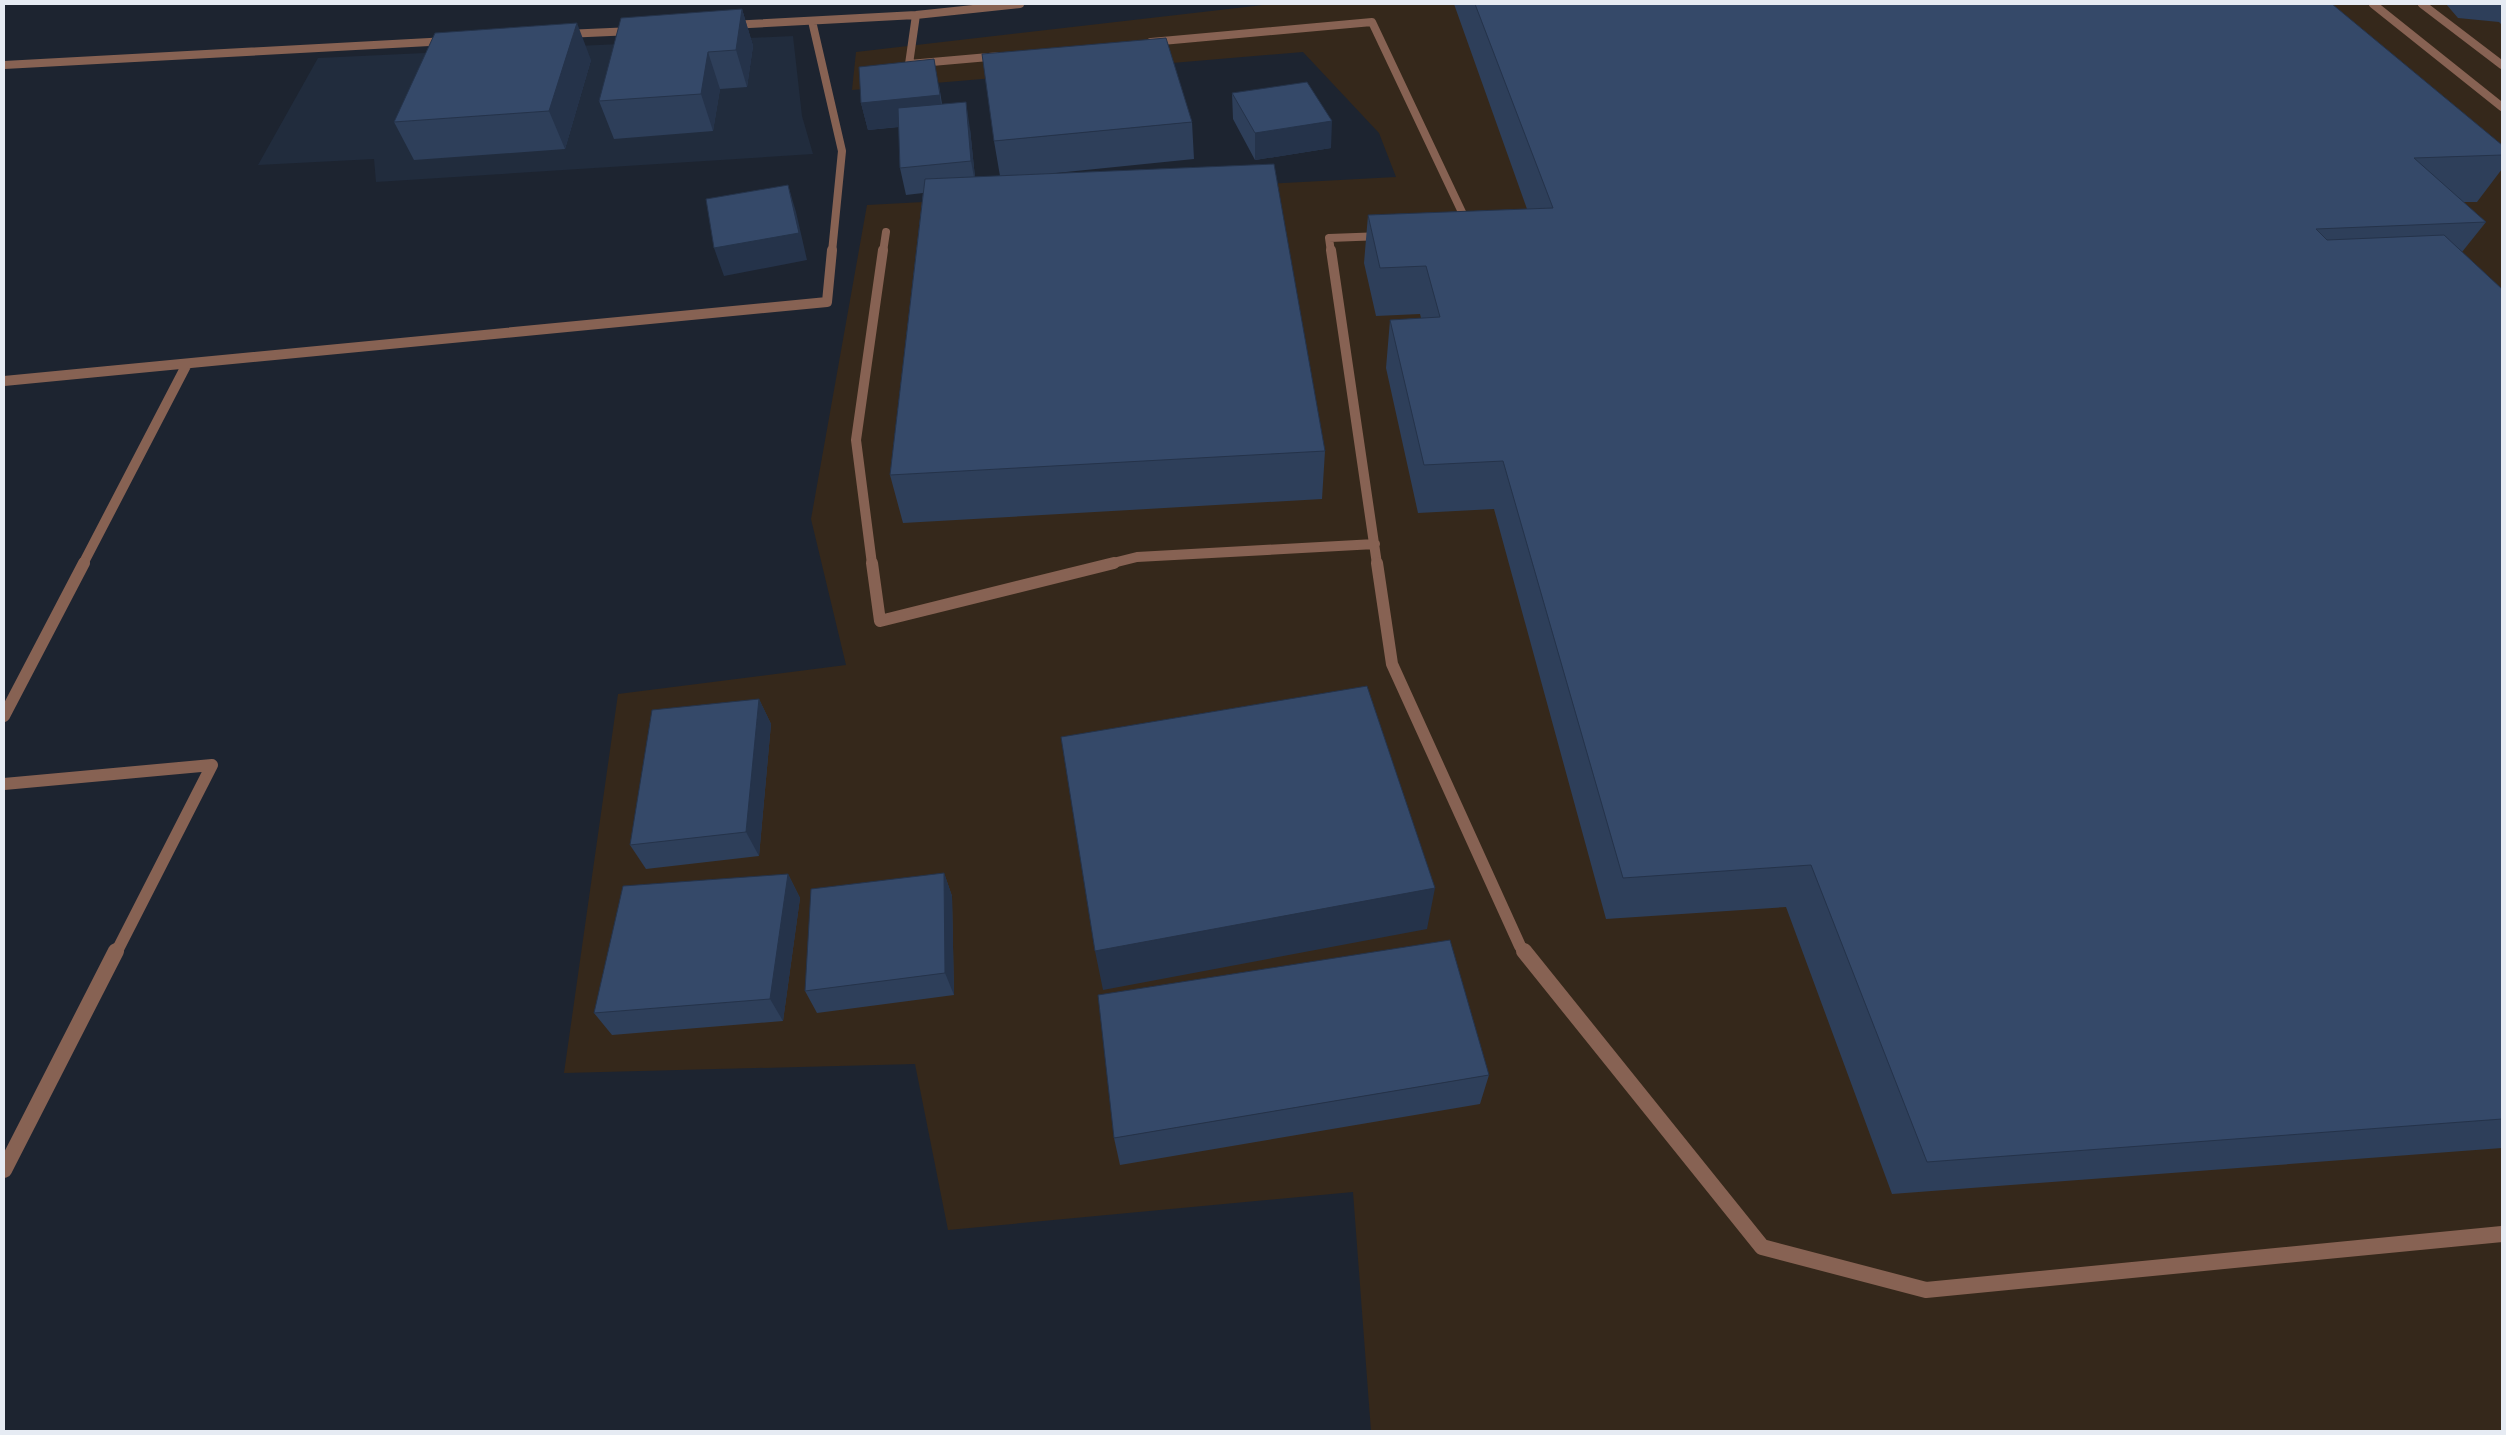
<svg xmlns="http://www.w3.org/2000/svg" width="2506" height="1435" font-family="Merriweather,serif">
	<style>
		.built { fill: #212c3d }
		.industrial { fill: #35281b }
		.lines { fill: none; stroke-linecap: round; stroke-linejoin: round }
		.minor-far3 { stroke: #876253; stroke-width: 8 }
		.minor-far2 { stroke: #876253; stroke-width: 10 }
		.minor-far1 { stroke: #876253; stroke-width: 12 }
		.minor { stroke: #876253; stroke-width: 16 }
		.wall { fill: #2e3f5a }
		.shaded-wall { fill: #25334a }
		.building { fill: #354969; stroke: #25334a }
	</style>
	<rect width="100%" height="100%" fill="#1d2430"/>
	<path class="built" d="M 793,36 L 802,116 L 813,154 L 376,182 L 374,159 L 258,165 L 318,58 Z"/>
	<path class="industrial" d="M 1273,4 L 2502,4 L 2502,1431 L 1371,1431 L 1353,1192 L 948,1230 L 915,1064 L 564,1073 L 618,694 L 846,665 L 811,519 L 867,205 L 1396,177 L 1379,133 L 1303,52 L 852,90 L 856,52 Z"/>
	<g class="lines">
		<path class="minor-far3" d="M 2373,4 L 2502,107
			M 2422,4 L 2502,65
			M 916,15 L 909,64 L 1000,56
			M 812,21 L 842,151 L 832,252
			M 730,25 L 916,15 L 1020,4
			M 565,34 L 633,31
			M 1151,42 L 1372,22 L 1469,227
			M 4,65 L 448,41
			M 883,252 L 886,232
			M 1331,252 L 1329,238 L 1383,236"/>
		<path class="minor-far2" d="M 1331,250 L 1377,564
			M 4,381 L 827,302 L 832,250
			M 83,564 L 187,364
			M 872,564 L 856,440 L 883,250
			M 1109,564 L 1137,557 L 1375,544"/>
		<path class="minor-far1" d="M 872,563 L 880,621 L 1114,563
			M 1377,563 L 1392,664 L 1520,946 L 1525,953
			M 4,716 L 84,563
			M 4,784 L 212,765 L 116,953"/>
		<path class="minor" d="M 1524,951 L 1762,1247 L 1926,1290 L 2502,1234
			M 4,1170 L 116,951"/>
	</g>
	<path class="wall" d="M 1454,4 L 2332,4 L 2502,145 L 2502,169 L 2477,202 L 2463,202 L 2486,222 L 2462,252 L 2502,289 L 2502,1148 L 1892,1194 L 1786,907 L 1606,919 L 1494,509 L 1418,513 L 1386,368 L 1390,320 L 1421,318 L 1420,314 L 1376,316 L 1364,263 L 1368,215 L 1527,209 Z
		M 2446,4 L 2502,4 L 2502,25 L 2499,22 L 2458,18 Z
		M 742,9 L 753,46 L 747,87 L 720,89 L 713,131 L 614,139 L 599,101 Z
		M 591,60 L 565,149 L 414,160 L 394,122 Z
		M 939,85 L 942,104 L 970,129 L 975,177 L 1000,176 L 994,141 L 1192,122 L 1194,159 L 1056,173 L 1325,451 L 1322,499 L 903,523 L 890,475 L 923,193 L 906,195 L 900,168 L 899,127 L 868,130 L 861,103 Z
		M 1232,93 L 1331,148 L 1255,160 L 1233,119 Z
		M 759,699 L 771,724 L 759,856 L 646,869 L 630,845 Z
		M 944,873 L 952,896 L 954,995 L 817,1013 L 805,991 Z
		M 788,874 L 800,898 L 783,1021 L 612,1035 L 594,1013 Z
		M 1489,1075 L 1480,1104 L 1120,1165 L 1114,1138 Z"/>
	<path class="shaded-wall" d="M 742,9 L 753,46 L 747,87 L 736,50 Z
		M 577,23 L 591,60 L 565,149 L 549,111 Z
		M 708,52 L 720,89 L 713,131 L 701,94 Z
		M 934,59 L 944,122 L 868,130 L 861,103 Z
		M 966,102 L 970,129 L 976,188 L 971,161 Z
		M 1332,121 L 1331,148 L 1255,160 L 1255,133 Z
		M 788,185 L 796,212 L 807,260 L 724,276 L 714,248 Z
		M 759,699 L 771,724 L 759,856 L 746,832 Z
		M 944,873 L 952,896 L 954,995 L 945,973 Z
		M 788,874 L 800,898 L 783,1021 L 770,999 Z
		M 1435,888 L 1427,929 L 1103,990 L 1095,951 Z"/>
	<path class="building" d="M 1475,4 L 2332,4 L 2502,145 L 2502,155 L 2414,158 L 2486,222 L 2316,229 L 2327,240 L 2444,235 L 2502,289 L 2502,1119 L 1927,1162 L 1811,865 L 1623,878 L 1503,461 L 1424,465 L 1390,320 L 1440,317 L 1426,266 L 1380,268 L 1368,215 L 1553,208 Z
		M 742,9 L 736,50 L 708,52 L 701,94 L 599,101 L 621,18 Z
		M 577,23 L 549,111 L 394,122 L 435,33 Z
		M 1166,38 L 1192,122 L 994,141 L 982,54 Z
		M 934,59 L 940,95 L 861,103 L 859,67 Z
		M 1307,82 L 1332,121 L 1255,133 L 1232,93 Z
		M 966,102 L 971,161 L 900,168 L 898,108 Z
		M 1274,164 L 1325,451 L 890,475 L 925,179 Z
		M 788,185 L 799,233 L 714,248 L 706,199 Z
		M 1367,686 L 1435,888 L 1095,951 L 1061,737 Z
		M 759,699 L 746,832 L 630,845 L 652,710 Z
		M 944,873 L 945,973 L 805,991 L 811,889 Z
		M 788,874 L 770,999 L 594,1013 L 623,886 Z
		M 1450,940 L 1489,1075 L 1114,1138 L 1098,995 Z"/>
	<rect width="2506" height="1435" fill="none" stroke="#e6ebf3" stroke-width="10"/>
</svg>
